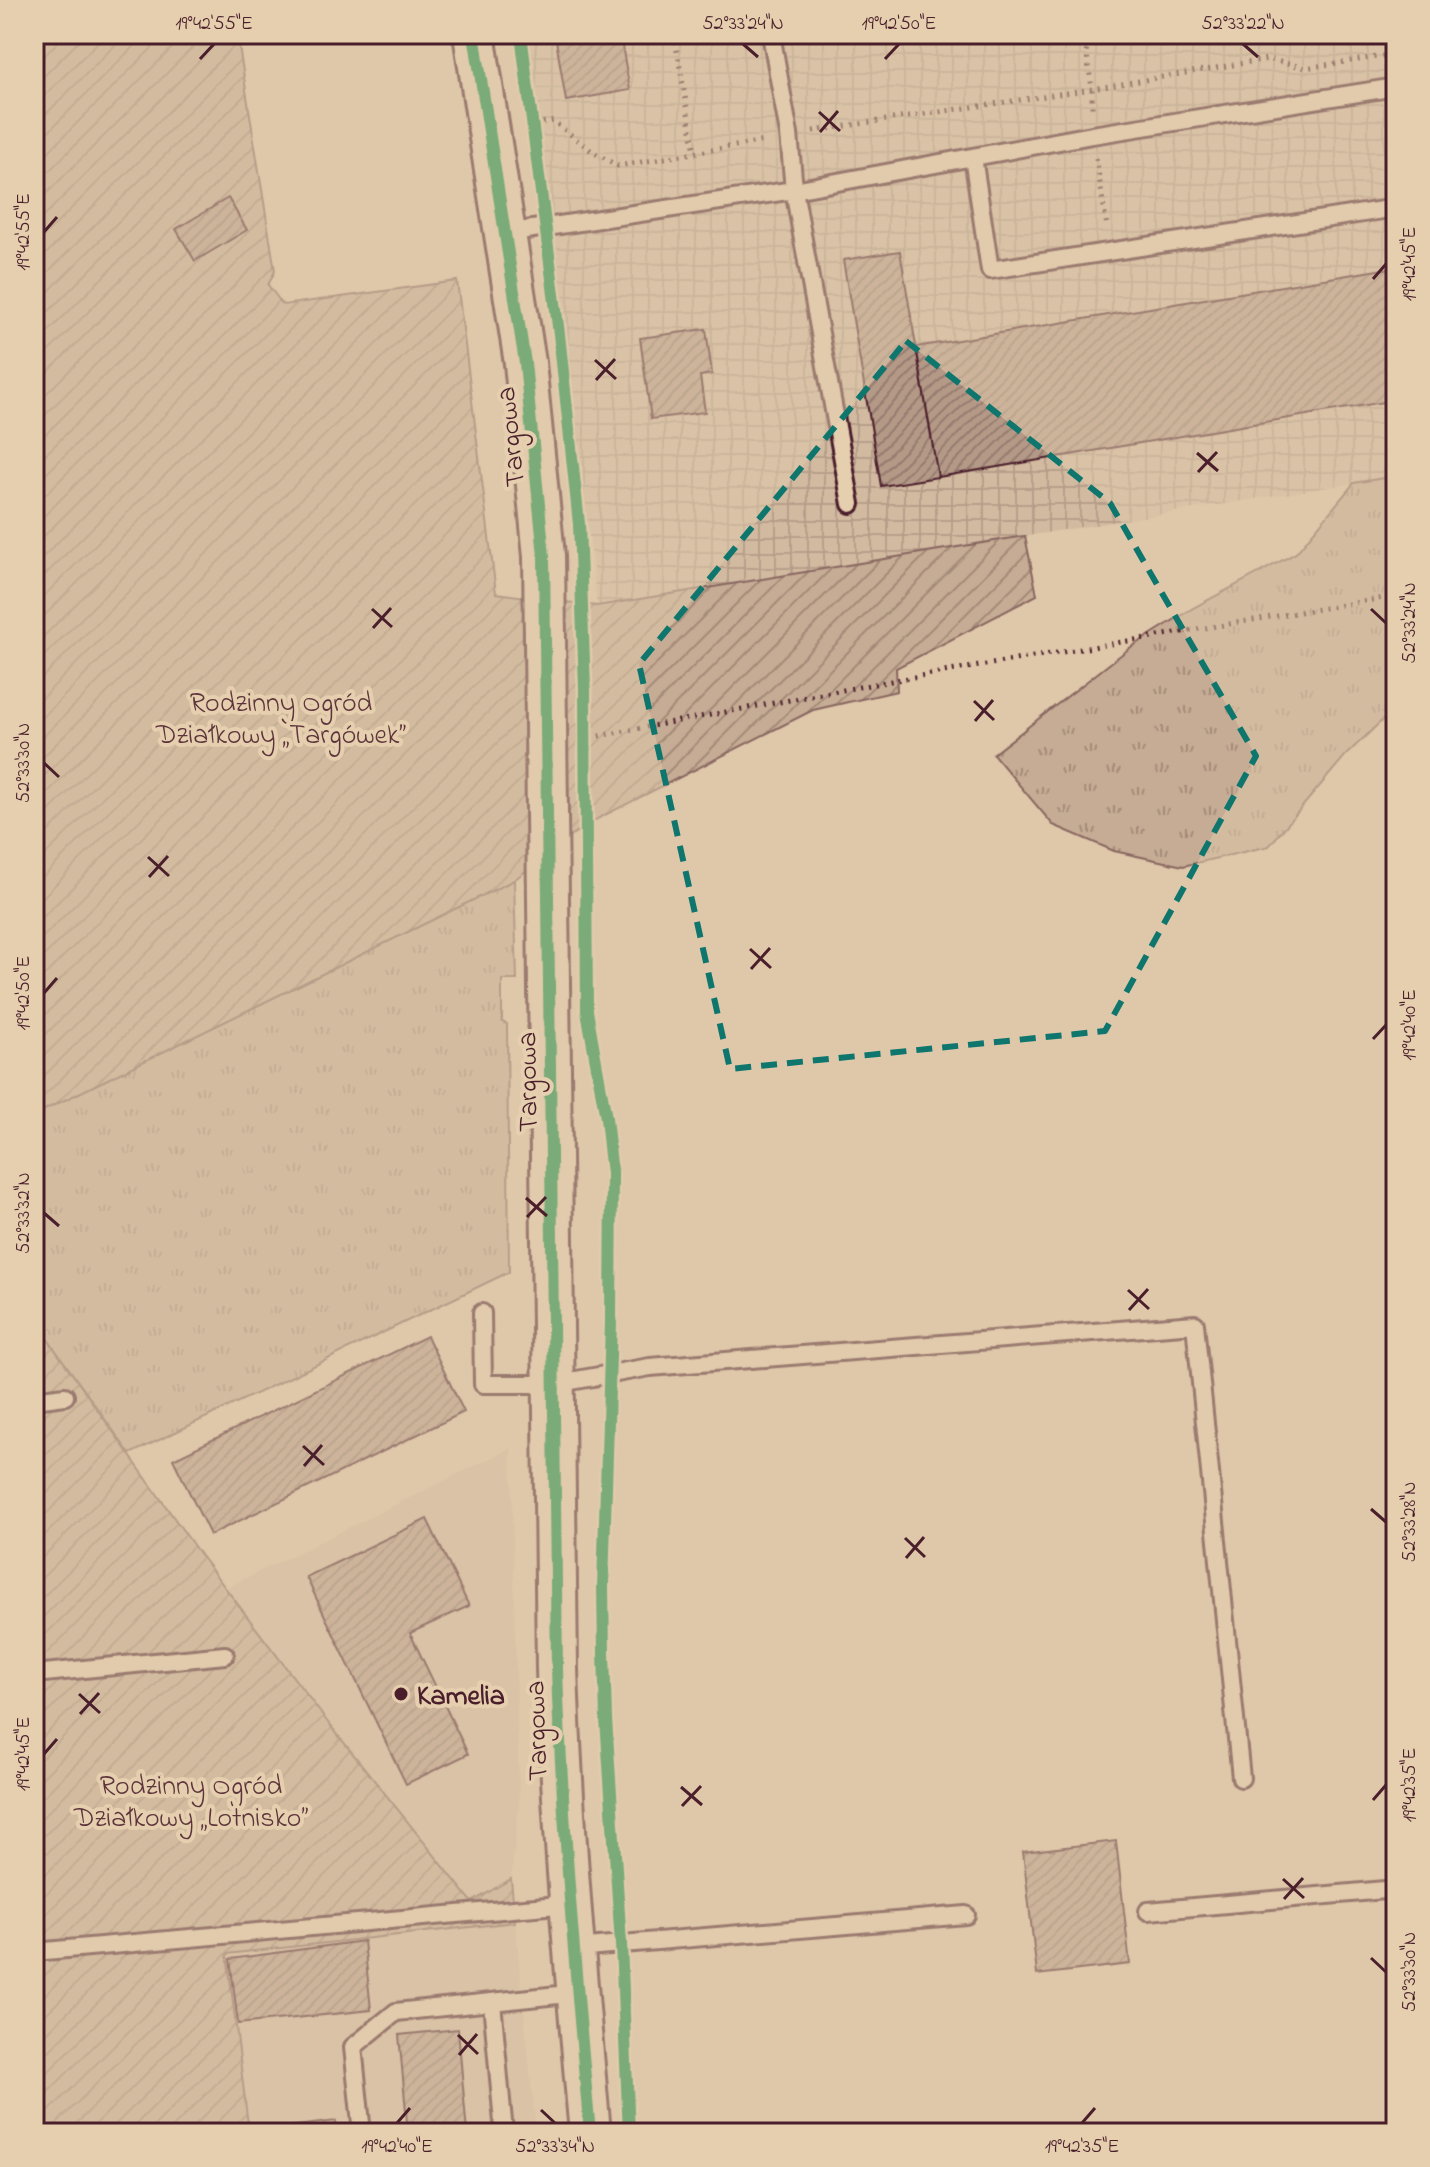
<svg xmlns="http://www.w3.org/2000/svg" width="1430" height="2167" font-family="'Indie Flower',sans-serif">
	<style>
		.built { fill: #d2baa0 }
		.industrial { fill: url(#industrial-grid) }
		.grass { fill: url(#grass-tufts); stroke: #886660; stroke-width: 2 }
		.garden { fill: url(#garden-furrows); stroke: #886660; stroke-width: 2 }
		.building { fill: url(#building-hatch); stroke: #4a1f2b; stroke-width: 2 }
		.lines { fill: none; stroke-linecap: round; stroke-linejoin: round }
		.service-casing { stroke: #4a1f2b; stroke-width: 22 }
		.tertiary-casing { stroke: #4a1f2b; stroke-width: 46 }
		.path { stroke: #4a1f2b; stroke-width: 5; stroke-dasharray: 2 6; stroke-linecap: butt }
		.service { stroke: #e5cfaf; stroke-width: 16 }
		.tertiary { stroke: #e5cfaf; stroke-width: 40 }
		.cycleway-casing { stroke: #e5cfaf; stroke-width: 17 }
		.cycleway { stroke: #00873e; stroke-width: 12 }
		.marked { fill: none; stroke: #0f766e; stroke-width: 6; stroke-dasharray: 16 10; stroke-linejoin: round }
		.ticks { fill: none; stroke: #4a1f2b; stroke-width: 3 }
		.poi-dot { fill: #4a1f2b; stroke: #e5cfaf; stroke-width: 3 }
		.labels { text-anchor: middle; stroke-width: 8; stroke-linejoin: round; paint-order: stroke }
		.street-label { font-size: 28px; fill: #4a1f2b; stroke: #e5cfaf }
		.park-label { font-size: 28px; fill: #5d343b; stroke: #e5cfaf }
		.poi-label { font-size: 28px; font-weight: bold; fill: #4a1f2b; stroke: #e5cfaf; text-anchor: start }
		.neatline { fill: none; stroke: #4a1f2b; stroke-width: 3 }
		.ticks-label { font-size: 20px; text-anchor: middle; fill: #4a1f2b }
	</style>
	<defs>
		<pattern id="industrial-grid" width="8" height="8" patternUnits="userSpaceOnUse" patternTransform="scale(2)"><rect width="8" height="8" fill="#d2baa0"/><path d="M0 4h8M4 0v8" fill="none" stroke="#b69f8a"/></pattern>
		<pattern id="grass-tufts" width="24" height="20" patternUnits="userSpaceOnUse" patternTransform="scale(2)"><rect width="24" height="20" fill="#c6ac94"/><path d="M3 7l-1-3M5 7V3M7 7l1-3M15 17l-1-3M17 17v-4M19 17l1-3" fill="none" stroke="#a38b79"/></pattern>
		<pattern id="garden-furrows" width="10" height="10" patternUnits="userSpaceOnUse" patternTransform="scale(2)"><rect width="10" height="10" fill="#c6ac94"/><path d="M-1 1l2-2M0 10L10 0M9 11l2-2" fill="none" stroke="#a38b79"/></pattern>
		<pattern id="building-hatch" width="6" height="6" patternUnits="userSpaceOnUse" patternTransform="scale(2)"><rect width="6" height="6" fill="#b59987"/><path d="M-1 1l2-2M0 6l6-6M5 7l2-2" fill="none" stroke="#957c6f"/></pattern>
	</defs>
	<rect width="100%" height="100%" fill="#dfc8aa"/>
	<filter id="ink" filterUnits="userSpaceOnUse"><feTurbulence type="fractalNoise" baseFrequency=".0125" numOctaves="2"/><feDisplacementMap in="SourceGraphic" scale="16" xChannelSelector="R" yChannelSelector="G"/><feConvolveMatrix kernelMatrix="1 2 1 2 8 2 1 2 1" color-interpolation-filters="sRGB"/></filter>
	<g filter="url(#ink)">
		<path class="built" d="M 511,1448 L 519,1804 L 511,1879 L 472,1903 L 329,1724 L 226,1588 Z
			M 515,1922 L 536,2133 L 249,2133 L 226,1954 Z"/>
		<path class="industrial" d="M 528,34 L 1396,34 L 1396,476 L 597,606 L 565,316 Z"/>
		<path class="grass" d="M 1396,476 L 1396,707 L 1345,756 L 1269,846 L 1183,866 L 1114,851 L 1053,825 L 993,754 L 1131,647 L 1193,608 L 1296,553 L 1354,483 Z
			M 514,880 L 517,980 L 502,980 L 502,1022 L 507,1024 L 509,1272 L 130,1454 L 34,1320 L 34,1115 Z"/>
		<path class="garden" d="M 34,34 L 237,34 L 275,271 L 268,285 L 283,305 L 457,281 L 496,593 L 597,606 L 1025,536 L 1037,595 L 896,668 L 897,691 L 813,710 L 585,825 L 514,880 L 34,1115 Z
			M 34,1320 L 201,1556 L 329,1724 L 472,1902 L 511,1879 L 515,1922 L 227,1954 L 249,2133 L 34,2133 Z"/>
		<path class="building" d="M 555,34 L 620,34 L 630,90 L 566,101 Z
			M 228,198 L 247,230 L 195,261 L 176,229 Z
			M 900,251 L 938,477 L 881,486 L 843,260 Z
			M 1396,267 L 1396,400 L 938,477 L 916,347 Z
			M 706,329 L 712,374 L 700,376 L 705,412 L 651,419 L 640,338 Z
			M 427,1336 L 464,1412 L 210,1535 L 173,1459 Z
			M 427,1519 L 469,1606 L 410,1633 L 468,1754 L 406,1784 L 306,1577 Z
			M 1116,1841 L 1130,1964 L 1037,1975 L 1023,1852 Z
			M 364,1941 L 371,2010 L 238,2024 L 230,1959 Z
			M 458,2029 L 467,2133 L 408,2133 L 399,2035 Z
			M 336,2121 L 337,2133 L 271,2133 L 270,2129 Z"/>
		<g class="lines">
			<defs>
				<path id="service" d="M 771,34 L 789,134 L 794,190 L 851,504
					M 973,157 L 990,270 L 1396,208
					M 506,233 L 794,190 L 1092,135 L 1396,87
					M 482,1313 L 483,1384 L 554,1384 L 650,1367 L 1195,1324 L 1241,1778
					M 34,1400 L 65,1396
					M 34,1674 L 225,1655
					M 1148,1911 L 1396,1889
					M 575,1948 L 966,1915
					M 34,1952 L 569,1904
					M 492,2002 L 504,2133
					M 362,2133 L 353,2047 L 396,2012 L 577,1993"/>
				<path id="tertiary" d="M 474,34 L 525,363 L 544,556 L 557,1669 C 562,1824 576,1978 590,2133"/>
			</defs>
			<use href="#service" class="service-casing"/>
			<use href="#tertiary" class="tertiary-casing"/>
			<path class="path" d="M 674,34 L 695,152
				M 1084,34 L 1092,89 L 1092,108
				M 527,125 L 553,121 L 593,152 L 618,166 L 764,141
				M 813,131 L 1092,89 L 1268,59 L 1306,68 L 1396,54
				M 1096,158 L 1107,227
				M 583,739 L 896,680 L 1396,596"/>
			<use href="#service" class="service"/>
			<use href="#tertiary" class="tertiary"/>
			<defs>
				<path id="cycleway" d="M 474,34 L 525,363 L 544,556 L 557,1669 C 562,1824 576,1978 590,2133
					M 521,34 L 559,334 L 579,524 L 585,689 L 587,1011 L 606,1118 L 612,1174 L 611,1322 L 603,1587 L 604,1652 L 606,1719 L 621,1944 L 629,2133"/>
			</defs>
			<use href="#cycleway" class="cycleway-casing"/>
			<use href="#cycleway" class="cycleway"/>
		</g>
	</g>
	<path d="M0 0H1430V2167H0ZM 906,341 L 1110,503 L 1256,756 L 1105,1031 L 730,1069 L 639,664 Z" fill="#dfc8aa" fill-opacity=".55" fill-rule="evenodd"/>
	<path class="marked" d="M 906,341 L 1110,503 L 1256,756 L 1105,1031 L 730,1069 L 639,664 Z"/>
	<path class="ticks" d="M 743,44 L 758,57M 1243,44 L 1258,57M 200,59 L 214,44M 885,59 L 899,44M 819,112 L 840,131M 820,132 L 838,111M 44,232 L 57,217M 1373,279 L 1386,264M 595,360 L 616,379M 596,380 L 615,359M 1197,453 L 1218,471M 1198,472 L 1217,452M 372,609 L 392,627M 1371,609 L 1386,623M 373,628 L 391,608M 974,701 L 994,720M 975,721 L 993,700M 44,763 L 59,777M 148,857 L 169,876M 149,877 L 168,856M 750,949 L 771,968M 751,969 L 770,948M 44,993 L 57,978M 1373,1039 L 1386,1025M 526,1198 L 547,1216M 44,1213 L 59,1226M 527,1217 L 546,1197M 1128,1290 L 1149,1309M 1129,1310 L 1148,1289M 303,1446 L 324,1465M 304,1466 L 322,1445M 1371,1509 L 1386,1522M 905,1538 L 925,1557M 906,1558 L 924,1537M 79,1694 L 100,1713M 80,1714 L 99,1693M 44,1754 L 57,1739M 681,1787 L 702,1805M 1373,1800 L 1386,1785M 682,1806 L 701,1786M 1283,1879 L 1304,1898M 1284,1899 L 1303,1878M 1371,1958 L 1386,1972M 458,2035 L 478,2054M 459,2055 L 477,2034M 541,2110 L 555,2123M 397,2123 L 410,2108M 1082,2123 L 1095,2108"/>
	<circle class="poi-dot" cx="401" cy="1694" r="8"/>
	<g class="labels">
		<g class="street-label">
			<text transform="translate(509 437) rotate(-96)" y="10">Targowa</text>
			<text transform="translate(526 1082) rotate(-91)" y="10">Targowa</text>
			<text transform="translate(535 1731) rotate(-92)" y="10">Targowa</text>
		</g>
		<g class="park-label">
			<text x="281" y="711">Rodzinny Ogród<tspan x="281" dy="32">Działkowy „Targówek”</tspan></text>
			<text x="191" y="1794">Rodzinny Ogród<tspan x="191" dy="32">Działkowy „Lotnisko”</tspan></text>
		</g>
		<g class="poi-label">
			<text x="417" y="1704">Kamelia</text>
		</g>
	</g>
	<rect width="1430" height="2167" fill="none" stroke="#e5cfaf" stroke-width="88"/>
	<rect x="44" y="44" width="1342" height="2079" class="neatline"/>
	<g class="ticks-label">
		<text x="214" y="29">19°42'55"E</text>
		<text x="743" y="29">52°33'24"N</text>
		<text x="899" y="29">19°42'50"E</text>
		<text x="1243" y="29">52°33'22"N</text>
		<text transform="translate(22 232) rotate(-90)" y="7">19°42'55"E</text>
		<text transform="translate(1408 264) rotate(-90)" y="7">19°42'45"E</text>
		<text transform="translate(1408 623) rotate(-90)" y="7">52°33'24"N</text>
		<text transform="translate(22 763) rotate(-90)" y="7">52°33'30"N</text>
		<text transform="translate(22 993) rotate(-90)" y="7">19°42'50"E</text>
		<text transform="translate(1408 1025) rotate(-90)" y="7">19°42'40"E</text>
		<text transform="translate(22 1213) rotate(-90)" y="7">52°33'32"N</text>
		<text transform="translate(1408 1522) rotate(-90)" y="7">52°33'28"N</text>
		<text transform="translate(22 1754) rotate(-90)" y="7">19°42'45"E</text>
		<text transform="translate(1408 1785) rotate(-90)" y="7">19°42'35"E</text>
		<text transform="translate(1408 1972) rotate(-90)" y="7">52°33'30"N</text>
		<text x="397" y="2152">19°42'40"E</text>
		<text x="555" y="2152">52°33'34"N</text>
		<text x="1082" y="2152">19°42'35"E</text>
	</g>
</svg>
